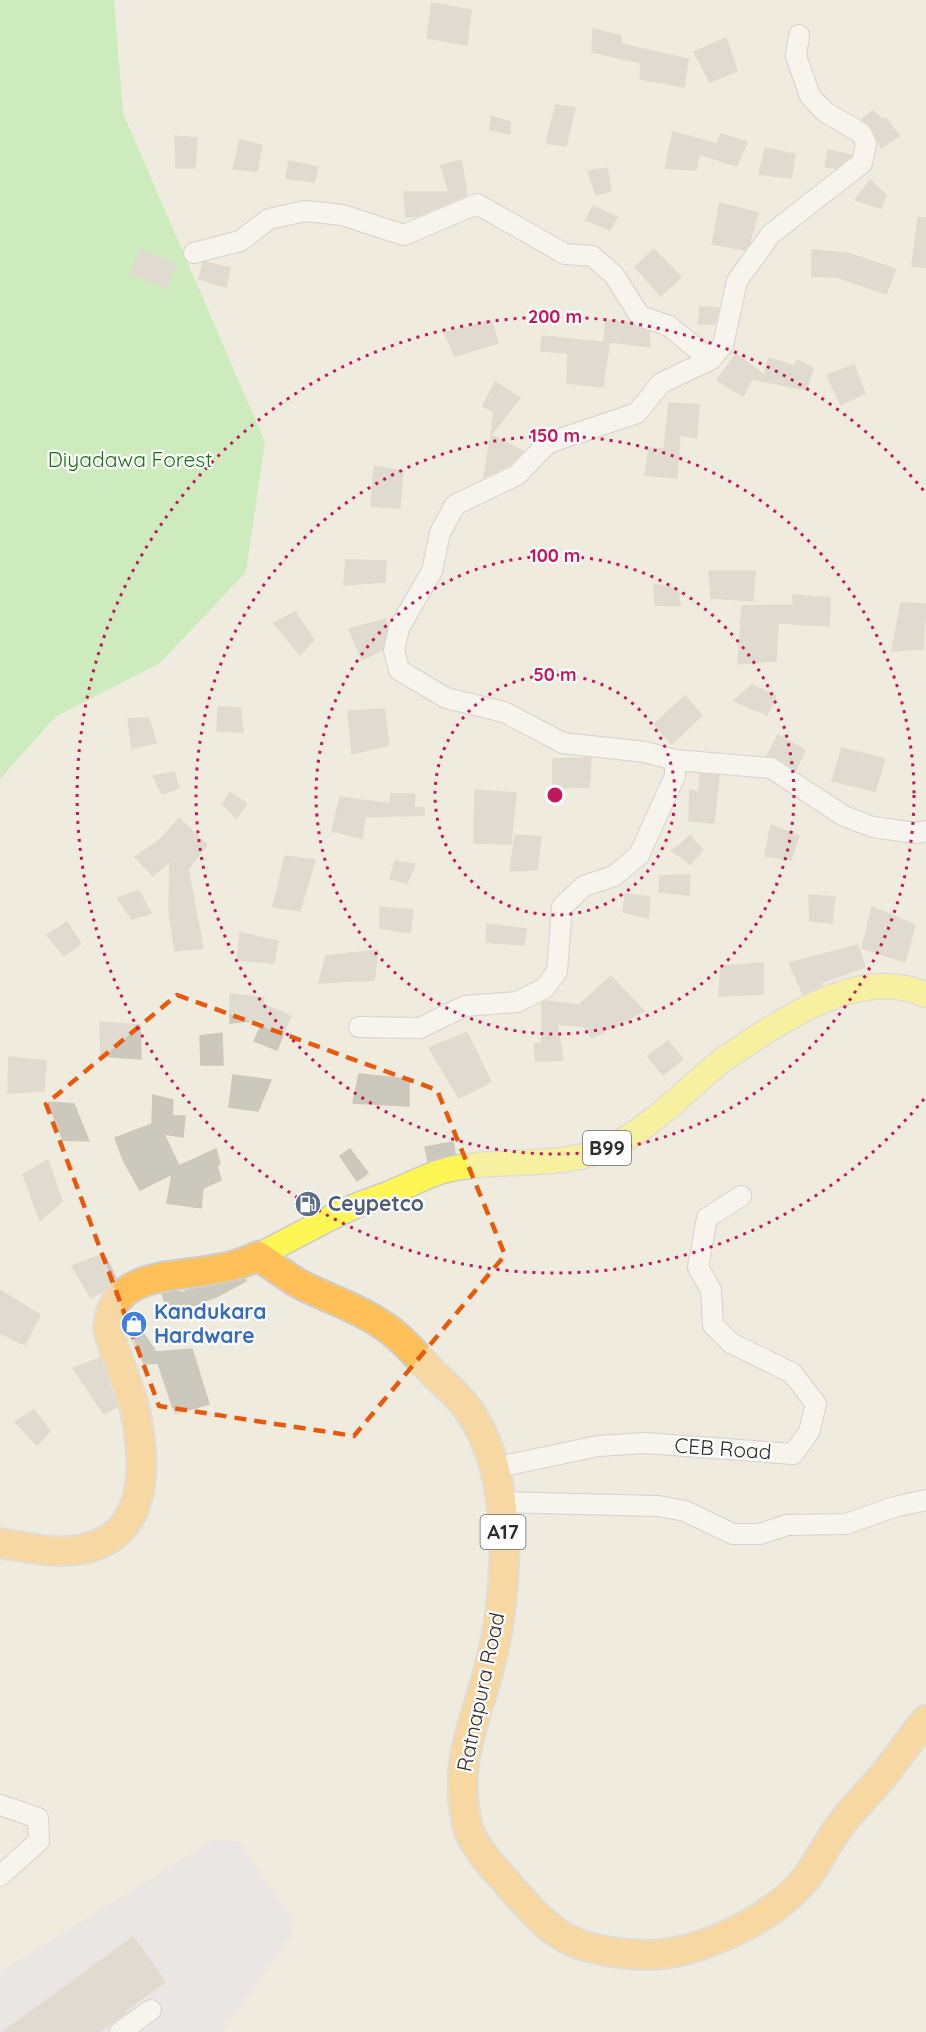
<svg xmlns="http://www.w3.org/2000/svg" width="926" height="2032" font-family="Quicksand,sans-serif">
	<style>
		.industrial { fill: #e3dfe8 }
		.green { fill: #a4eb97 }
		.building { fill: #cbc8be; stroke: #ccc8b8; stroke-width: 1.5 }
		.lines { fill: none; stroke-linecap: round; stroke-linejoin: round }
		.minor-casing { stroke: #b2b3c2; stroke-width: 22 }
		.major-casing { stroke: #cdcdcd; stroke-width: 27 }
		.highway-casing { stroke: #cdcdcd; stroke-width: 32 }
		.minor { stroke: #fff; stroke-width: 20 }
		.major { stroke: #fef655; stroke-width: 24 }
		.highway { stroke: #ffc05a; stroke-width: 28 }
		.marked { fill: none; stroke: #e8590c; stroke-width: 4.5; stroke-dasharray: 12 8; stroke-linejoin: round }
		.ring { fill: none; stroke: #c2185b; stroke-width: 3; stroke-dasharray: 3 6 }
		.labels { text-anchor: middle; stroke-width: 4.5; stroke-linejoin: round; paint-order: stroke }
		.shield { fill: #fff; stroke: #6c6c6c; stroke-width: 1.5 }
		.shield-label { font-size: 20px; font-weight: bold; fill: #2d2d2d }
		.park-label { font-size: 21px; fill: #167314; stroke: #fff }
		.service-label { font-size: 21px; font-weight: bold; fill: #4e5e75; stroke: #fff; text-anchor: start }
		.shop-label { font-size: 21px; font-weight: bold; fill: #366cbe; stroke: #fff; text-anchor: start }
		.street-label { font-size: 21px; fill: #2d2d2d; stroke: #fff }
		.centre { fill: #c2185b; stroke: #fff; stroke-width: 3 }
		.ring-label { font-size: 18px; text-anchor: middle; font-weight: bold; fill: #c2185b; stroke: #fff; stroke-width: 4.5; stroke-linejoin: round; paint-order: stroke }
	</style>
	<rect width="100%" height="100%" fill="#f0ebdf"/>
	<path class="industrial" d="M 213,1840 L 238,1841 L 291,1917 L 292,1934 L 222,2032 L 0,2032 L 0,1972 Z"/>
	<path class="green" d="M 0,0 L 114,0 L 123,113 L 265,442 L 246,572 L 160,663 L 55,717 L 0,779 Z"/>
	<path class="building" d="M 432,3 L 471,10 L 467,45 L 427,38 Z
		M 593,29 L 621,36 L 621,44 L 688,59 L 684,87 L 640,79 L 641,63 L 592,52 Z
		M 726,38 L 737,71 L 710,82 L 694,52 Z
		M 556,105 L 575,108 L 566,146 L 546,143 Z
		M 873,111 L 883,120 L 886,118 L 899,136 L 881,148 L 872,128 L 862,119 Z
		M 491,116 L 510,122 L 510,134 L 490,130 Z
		M 673,132 L 717,144 L 721,134 L 747,142 L 737,166 L 699,154 L 696,170 L 665,168 Z
		M 175,136 L 197,138 L 195,168 L 176,168 Z
		M 240,140 L 262,145 L 257,171 L 233,169 Z
		M 765,148 L 795,154 L 791,178 L 759,174 Z
		M 828,150 L 851,155 L 851,156 L 836,168 L 825,167 Z
		M 461,160 L 467,195 L 417,216 L 406,217 L 404,192 L 449,192 L 441,166 Z
		M 289,161 L 318,167 L 314,182 L 286,178 Z
		M 607,168 L 611,191 L 596,195 L 588,171 Z
		M 870,180 L 886,195 L 881,208 L 855,200 Z
		M 720,203 L 758,213 L 749,244 L 744,250 L 712,244 Z
		M 593,206 L 617,217 L 610,230 L 586,220 Z
		M 918,218 L 926,218 L 926,267 L 912,266 Z
		M 140,249 L 176,265 L 166,288 L 130,274 Z
		M 654,249 L 681,277 L 661,296 L 635,267 Z
		M 812,250 L 848,253 L 896,269 L 886,294 L 837,277 L 812,276 Z
		M 205,262 L 230,268 L 226,287 L 199,279 L 203,263 Z
		M 700,307 L 719,308 L 715,324 L 698,324 Z
		M 606,320 L 631,323 L 649,332 L 650,347 L 604,341 Z
		M 491,321 L 498,343 L 455,356 L 444,333 Z
		M 542,336 L 609,343 L 603,387 L 567,383 L 568,353 L 541,351 Z
		M 736,354 L 764,375 L 769,358 L 795,366 L 797,360 L 813,368 L 807,390 L 752,379 L 743,396 L 717,380 Z
		M 854,365 L 865,393 L 841,405 L 827,375 Z
		M 495,382 L 520,398 L 491,435 L 494,412 L 483,406 Z
		M 669,403 L 699,405 L 697,438 L 680,435 L 677,478 L 645,475 L 649,448 L 664,449 Z
		M 491,435 L 523,451 L 510,465 L 484,477 Z
		M 374,466 L 403,471 L 400,508 L 371,506 Z
		M 346,560 L 386,561 L 385,582 L 344,585 Z
		M 709,571 L 755,571 L 753,601 L 711,598 Z
		M 654,584 L 678,589 L 680,606 L 655,605 Z
		M 793,595 L 830,598 L 829,626 L 778,623 L 776,661 L 738,664 L 742,606 L 793,605 Z
		M 901,603 L 926,604 L 923,649 L 892,651 Z
		M 295,612 L 314,640 L 300,655 L 274,623 Z
		M 386,619 L 387,626 L 382,650 L 362,660 L 349,629 Z
		M 752,685 L 776,696 L 767,715 L 734,701 Z
		M 685,696 L 702,715 L 672,744 L 654,724 Z
		M 218,707 L 240,708 L 243,732 L 217,731 Z
		M 384,709 L 389,745 L 352,754 L 348,711 Z
		M 149,718 L 156,743 L 132,748 L 128,719 Z
		M 778,735 L 805,750 L 796,770 L 777,758 L 767,756 Z
		M 842,748 L 885,759 L 875,791 L 832,781 Z
		M 591,758 L 589,787 L 553,788 L 553,759 Z
		M 174,772 L 179,788 L 162,794 L 153,776 Z
		M 700,774 L 719,776 L 714,823 L 689,821 L 690,790 L 699,792 Z
		M 475,790 L 516,793 L 511,844 L 474,843 Z
		M 230,792 L 247,804 L 236,818 L 223,804 Z
		M 391,794 L 415,794 L 414,807 L 424,808 L 424,815 L 365,817 L 362,838 L 332,831 L 340,797 L 390,804 Z
		M 179,818 L 207,845 L 188,869 L 203,948 L 175,951 L 169,912 L 170,861 L 153,876 L 135,857 L 161,839 Z
		M 771,825 L 799,836 L 791,860 L 765,856 Z
		M 515,835 L 541,837 L 537,870 L 510,871 Z
		M 690,836 L 703,850 L 690,864 L 672,851 Z
		M 285,856 L 315,860 L 300,911 L 273,907 Z
		M 395,861 L 415,864 L 407,883 L 390,879 Z
		M 690,875 L 689,895 L 659,892 L 660,876 Z
		M 139,891 L 151,913 L 132,919 L 117,898 Z
		M 625,894 L 650,897 L 648,918 L 623,912 Z
		M 809,895 L 835,897 L 832,923 L 810,921 Z
		M 380,907 L 413,910 L 410,933 L 380,928 Z
		M 872,907 L 915,925 L 905,962 L 862,948 Z
		M 67,922 L 81,944 L 64,956 L 47,935 Z
		M 487,924 L 526,929 L 524,945 L 486,942 Z
		M 240,933 L 278,941 L 274,963 L 237,960 Z
		M 858,945 L 865,967 L 820,983 L 822,986 L 803,994 L 789,963 Z
		M 378,950 L 374,980 L 319,983 L 326,956 Z
		M 763,963 L 763,994 L 719,996 L 721,966 Z
		M 611,976 L 644,1011 L 592,1038 L 584,1026 L 557,1024 L 563,1060 L 536,1061 L 534,1044 L 542,1043 L 542,1003 L 546,1001 L 579,1005 Z
		M 230,994 L 264,998 L 263,1004 L 292,1017 L 290,1017 L 277,1050 L 254,1041 L 264,1020 L 230,1023 Z
		M 100,1022 L 140,1025 L 141,1059 L 101,1056 Z
		M 467,1032 L 491,1082 L 459,1098 L 429,1048 Z
		M 222,1033 L 223,1065 L 201,1065 L 200,1036 Z
		M 668,1041 L 683,1059 L 663,1075 L 647,1056 Z
		M 9,1057 L 46,1061 L 44,1091 L 8,1093 Z
		M 359,1074 L 409,1079 L 409,1106 L 353,1103 Z
		M 233,1075 L 271,1080 L 258,1111 L 229,1107 Z
		M 153,1095 L 173,1100 L 172,1116 L 185,1116 L 183,1137 L 164,1134 L 179,1166 L 216,1149 L 220,1164 L 217,1166 L 221,1180 L 203,1188 L 201,1208 L 167,1203 L 172,1174 L 140,1190 L 124,1162 L 115,1138 L 152,1124 Z
		M 48,1102 L 74,1104 L 89,1141 L 63,1140 Z
		M 453,1142 L 455,1154 L 428,1161 L 425,1147 Z
		M 350,1149 L 368,1173 L 357,1181 L 340,1156 Z
		M 48,1160 L 62,1201 L 40,1221 L 23,1174 Z
		M 104,1254 L 116,1278 L 104,1291 L 91,1298 L 72,1266 Z
		M 245,1279 L 246,1281 L 218,1296 L 170,1315 L 162,1294 L 179,1291 L 180,1293 L 189,1290 Z
		M 0,1290 L 40,1315 L 25,1345 L 0,1333 Z
		M 143,1333 L 156,1352 L 192,1349 L 209,1404 L 175,1414 L 158,1363 L 144,1364 L 131,1339 Z
		M 100,1358 L 117,1407 L 104,1414 L 73,1368 Z
		M 34,1410 L 50,1431 L 37,1445 L 15,1422 Z
		M 133,1937 L 165,1982 L 125,2011 L 126,2013 L 98,2032 L 3,2032 Z"/>
	<g class="lines">
		<defs>
			<path id="minor" d="M 799,35 L 796,56 L 810,96 L 825,112 L 861,133 L 866,143 L 862,163 L 771,234 L 737,281 L 723,345 L 710,360 L 661,383 L 637,413 L 548,443 L 517,475 L 455,505 L 440,533 L 432,571 L 399,628 L 394,650 L 399,670 L 446,698 L 504,712 L 563,743 L 645,752 L 675,760 L 771,768 L 844,816 L 873,827 L 915,833 L 926,831
				M 194,253 L 240,241 L 269,219 L 305,211 L 342,215 L 404,235 L 477,204 L 565,254 L 592,256 L 614,275 L 640,316 L 669,326 L 710,360
				M 359,1027 L 420,1028 L 465,1006 L 517,1002 L 545,988 L 557,971 L 562,907 L 584,886 L 614,876 L 639,855 L 675,776 L 675,760
				M 494,1468 L 598,1446 L 645,1443 L 793,1454 L 809,1432 L 816,1404 L 792,1373 L 731,1343 L 713,1325 L 711,1290 L 698,1267 L 707,1218 L 741,1196
				M 502,1502 L 658,1506 L 685,1511 L 733,1534 L 760,1534 L 787,1525 L 846,1524 L 894,1507 L 926,1500
				M 0,1805 L 38,1818 L 39,1841 L 0,1876
				M 120,2032 L 151,2010"/>
			<path id="major" d="M 258,1256 C 289,1240 319,1223 351,1208 C 366,1201 382,1197 397,1190 C 412,1184 428,1175 443,1171 C 499,1156 564,1172 617,1144 C 655,1123 687,1089 720,1062 C 731,1054 743,1047 754,1039 C 802,1008 869,968 926,995"/>
			<path id="highway" d="M 0,1543 C 24,1547 53,1554 77,1550 C 151,1539 147,1463 134,1406 C 127,1379 114,1354 108,1328 C 111,1276 166,1277 205,1271 C 224,1268 241,1265 258,1256 C 270,1264 283,1274 296,1282 C 325,1298 357,1307 384,1326 C 404,1339 419,1359 436,1376 C 450,1389 466,1403 475,1420 C 516,1490 508,1601 487,1676 C 472,1729 454,1767 467,1824 C 472,1848 500,1874 516,1893 C 536,1916 557,1939 588,1947 C 618,1955 654,1958 685,1950 C 726,1939 775,1914 803,1882 C 817,1866 826,1844 839,1827 C 853,1808 871,1791 886,1772 C 900,1755 912,1736 926,1720"/>
		</defs>
		<use href="#minor" class="minor-casing"/>
		<use href="#major" class="major-casing"/>
		<use href="#highway" class="highway-casing"/>
		<use href="#minor" class="minor"/>
		<use href="#major" class="major"/>
		<use href="#highway" class="highway"/>
	</g>
	<path d="M0 0H926V2032H0ZM 177,995 L 437,1090 L 505,1255 L 354,1436 L 159,1406 L 46,1104 Z" fill="#f0ebdf" fill-opacity=".55" fill-rule="evenodd"/>
	<path class="marked" d="M 177,995 L 437,1090 L 505,1255 L 354,1436 L 159,1406 L 46,1104 Z"/>
	<g class="ring">
		<circle cx="555" cy="795" r="120"/>
		<circle cx="555" cy="795" r="239"/>
		<circle cx="555" cy="795" r="359"/>
		<path d="M924 1099A478 478 0 1 1 924 491"/>
	</g>
	<defs>
		<symbol id="fuel-disc" viewBox="-11 -11 22 22"><circle r="9.5" fill="#5c6f8a" stroke="#fff"/><path d="M-5.5-6h7V0h2V4h1.3V-2.5L3-4.5l.8-.8L6-3V5H2.5V1h-1V6h-7ZM-4.2-4.7v3.2H.2V-4.7Z" fill="#fff"/></symbol>
		<symbol id="shop-disc" viewBox="-11 -11 22 22"><circle r="9.5" fill="#3f7fe0" stroke="#fff"/><path d="M-5-2.5h2.3a2.7 3.5 0 0 1 5.4 0H5L5.5 6h-11ZM-1.5-2.5h3a1.5 2.3 0 0 0-3 0Z" fill="#fff"/></symbol>
	</defs>
	<g fill-rule="evenodd">
		<use href="#fuel-disc" x="293" y="1189" width="30" height="30"/>
		<use href="#shop-disc" x="119" y="1309" width="30" height="30"/>
	</g>
	<g class="labels">
		<g class="shield">
			<rect x="583" y="1131" width="48" height="34" rx="4.5"/>
			<rect x="480.5" y="1515" width="45" height="34" rx="4.5"/>
		</g>
		<g class="shield-label">
			<text x="607" y="1155">B99</text>
			<text x="503" y="1539">A17</text>
		</g>
		<g class="park-label">
			<text x="130" y="467">Diyadawa Forest</text>
		</g>
		<g class="service-label">
			<text x="328" y="1211">Ceypetco</text>
		</g>
		<g class="shop-label">
			<text x="154" y="1319">Kandukara<tspan x="154" dy="24">Hardware</tspan></text>
		</g>
		<g class="street-label">
			<text transform="translate(723 1449) rotate(4)" y="7">CEB Road</text>
			<text transform="translate(481 1692) rotate(-78)" y="7">Ratnapura Road</text>
		</g>
	</g>
	<circle cx="555" cy="795" r="9" class="centre"/>
	<g class="ring-label">
		<text x="555" y="323">200 m</text>
		<text x="555" y="442">150 m</text>
		<text x="555" y="562">100 m</text>
		<text x="555" y="681">50 m</text>
	</g>
</svg>
